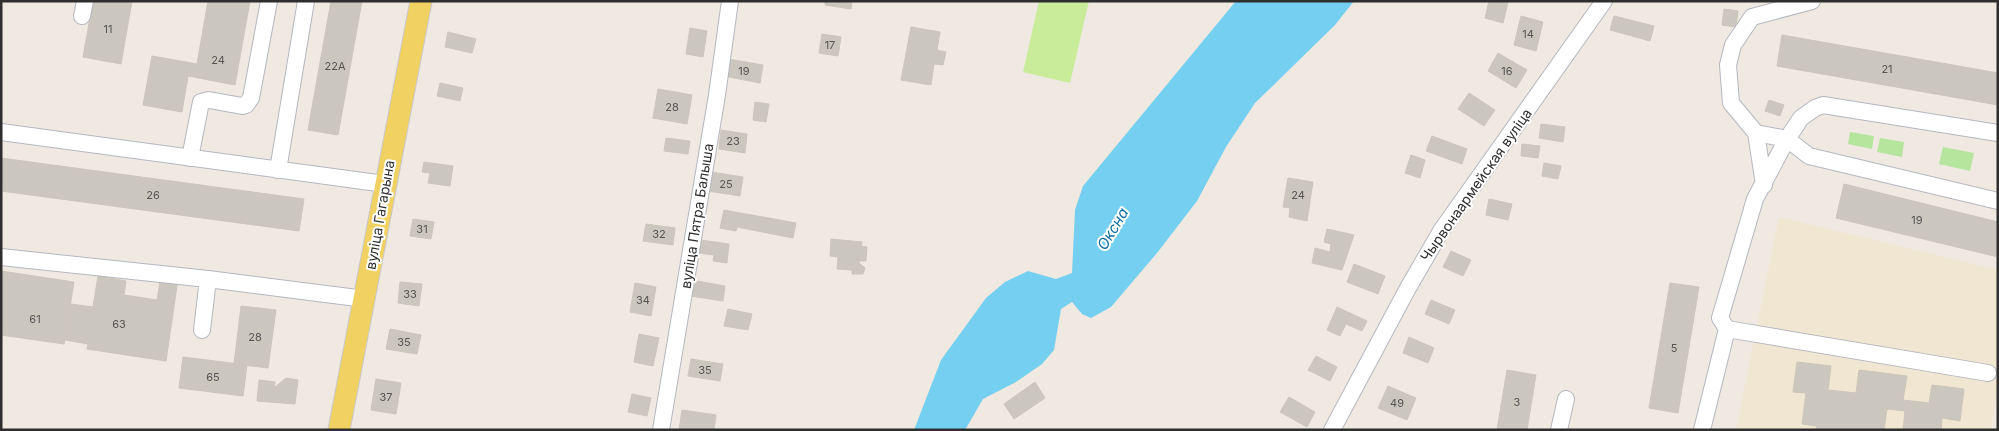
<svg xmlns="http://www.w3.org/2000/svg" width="1999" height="431" font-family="Inter,sans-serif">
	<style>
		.education { fill: #f0e6d1 }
		.green { fill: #b6e59e }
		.pitch { fill: #c9ec9a }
		.water { fill: #75cff0 }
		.building { fill: #cbc7bf; stroke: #cbc5ba }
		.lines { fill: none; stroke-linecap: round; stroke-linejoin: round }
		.minor-casing { stroke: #b4b7c1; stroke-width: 18 }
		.major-casing { stroke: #c9c9c9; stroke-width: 23 }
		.minor { stroke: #fff; stroke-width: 16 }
		.major { stroke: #f2d163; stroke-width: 21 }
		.labels { text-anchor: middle; stroke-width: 4; stroke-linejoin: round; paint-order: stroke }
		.number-label { font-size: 11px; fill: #555452 }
		.street-label { font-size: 14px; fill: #2e2e2e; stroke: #fff }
		.water-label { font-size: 15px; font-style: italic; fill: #0d6fa3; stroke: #fff }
	</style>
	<rect width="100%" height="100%" fill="#efe9e1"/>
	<path class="education" d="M 1779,217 L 1998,270 L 1998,386 L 1991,430 L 1736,430 Z"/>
	<path class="green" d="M 1850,132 L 1874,136 L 1872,149 L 1848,144 Z
		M 1880,138 L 1904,142 L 1902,157 L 1877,152 Z
		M 1943,147 L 1974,153 L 1970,171 L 1939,164 Z"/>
	<path class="pitch" d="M 1039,1 L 1089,1 L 1070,83 L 1023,72 Z"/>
	<path class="water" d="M 1236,1 L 1354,1 L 1335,25 L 1255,103 L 1226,147 L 1197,201 L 1157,253 L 1111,307 L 1091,318 L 1082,314 L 1072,302 L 1061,309 L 1054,350 L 1042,364 L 1016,382 L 983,399 L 965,430 L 914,430 L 941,360 L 986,298 L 1005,282 L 1028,271 L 1056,279 L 1072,273 L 1075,210 L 1083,186 Z"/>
	<path class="building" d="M 93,1 L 132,1 L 121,64 L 83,57 Z
		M 208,1 L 250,1 L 235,85 L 188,76 L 182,112 L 143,105 L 152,56 L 197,64 Z
		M 331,1 L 362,1 L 338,135 L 308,130 Z
		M 825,1 L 852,1 L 851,9 L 825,5 Z
		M 1489,1 L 1508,2 L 1503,23 L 1485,18 Z
		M 1724,9 L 1738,11 L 1736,27 L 1722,25 Z
		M 1521,16 L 1543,22 L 1536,51 L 1514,45 Z
		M 1614,16 L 1654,26 L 1650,41 L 1610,30 Z
		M 911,27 L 940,32 L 937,50 L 946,52 L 943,65 L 934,64 L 931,85 L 901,80 Z
		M 690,28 L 707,31 L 703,57 L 686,54 Z
		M 448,32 L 476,39 L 472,53 L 445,47 Z
		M 822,34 L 841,37 L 838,56 L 819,53 Z
		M 1782,35 L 1998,73 L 1998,105 L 1777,66 Z
		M 1498,53 L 1527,70 L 1516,88 L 1488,71 Z
		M 728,59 L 763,65 L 760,83 L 724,76 Z
		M 440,83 L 463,88 L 460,101 L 437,96 Z
		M 658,89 L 692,95 L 687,124 L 653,118 Z
		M 1469,93 L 1495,110 L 1484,126 L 1458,109 Z
		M 1769,100 L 1784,105 L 1780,116 L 1765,111 Z
		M 755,102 L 769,104 L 766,122 L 753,120 Z
		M 1541,124 L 1565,127 L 1563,142 L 1539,138 Z
		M 721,130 L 747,134 L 745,153 L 719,149 Z
		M 1432,136 L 1467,149 L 1462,164 L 1426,151 Z
		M 666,138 L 690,141 L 688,154 L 664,151 Z
		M 1522,144 L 1540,146 L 1538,158 L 1521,156 Z
		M 1411,155 L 1425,160 L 1420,178 L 1405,173 Z
		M 1,158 L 304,199 L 299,231 L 1,191 Z
		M 424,162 L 453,166 L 450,186 L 428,183 L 430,173 L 422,172 Z
		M 1544,163 L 1561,166 L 1558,179 L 1542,176 Z
		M 711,172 L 743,177 L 740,196 L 708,191 Z
		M 1288,178 L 1313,182 L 1307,221 L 1289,217 L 1290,208 L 1283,207 Z
		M 1844,184 L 1998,222 L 1998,257 L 1836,218 Z
		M 1489,199 L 1512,204 L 1508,220 L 1486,215 Z
		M 724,210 L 796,223 L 793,238 L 737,227 L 736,231 L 720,228 Z
		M 413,219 L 434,222 L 431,239 L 410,236 Z
		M 646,224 L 675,228 L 673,245 L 643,241 Z
		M 1327,229 L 1354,235 L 1342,270 L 1312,263 L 1315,248 L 1330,252 L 1331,244 L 1324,242 Z
		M 831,239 L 862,242 L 861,246 L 867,247 L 866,261 L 859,261 L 859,263 L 865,268 L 863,274 L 852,274 L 852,270 L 837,269 L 838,257 L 830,256 Z
		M 700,240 L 729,244 L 727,263 L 713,261 L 714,255 L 698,253 Z
		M 1451,251 L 1471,260 L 1463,276 L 1443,267 Z
		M 1354,264 L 1385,276 L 1378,294 L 1347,282 Z
		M 1,271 L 74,282 L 64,344 L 1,335 Z
		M 98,276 L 126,281 L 124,295 L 157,300 L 161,276 L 178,279 L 166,361 L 87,349 L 88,344 L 65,340 L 71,304 L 93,307 Z
		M 686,279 L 725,286 L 723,301 L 684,295 Z
		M 400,282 L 422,284 L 419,306 L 398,303 Z
		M 635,283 L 656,287 L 651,316 L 630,312 Z
		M 1670,283 L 1699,287 L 1678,413 L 1649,408 Z
		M 1431,300 L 1455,310 L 1449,324 L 1425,314 Z
		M 241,306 L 276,310 L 268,368 L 234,364 Z
		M 1337,307 L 1367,321 L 1362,331 L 1346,324 L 1340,336 L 1327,330 Z
		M 728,309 L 752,314 L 748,330 L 724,326 Z
		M 390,329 L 421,335 L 417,354 L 386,349 Z
		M 639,334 L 659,338 L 653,366 L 634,362 Z
		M 1409,337 L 1434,348 L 1428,363 L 1403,353 Z
		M 1316,356 L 1337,367 L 1330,381 L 1308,370 Z
		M 183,357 L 247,365 L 243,396 L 179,388 Z
		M 691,359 L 723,364 L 720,381 L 688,376 Z
		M 1797,362 L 1831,366 L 1828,390 L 1856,393 L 1859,370 L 1907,376 L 1903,400 L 1929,403 L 1932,385 L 1964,389 L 1960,421 L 1942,418 L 1941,430 L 1903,430 L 1905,411 L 1887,409 L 1884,430 L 1816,430 L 1817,426 L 1802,424 L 1806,393 L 1793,392 Z
		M 1507,370 L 1536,375 L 1527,430 L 1497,430 Z
		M 286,378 L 298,380 L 295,404 L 257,401 L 259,380 L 275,382 L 274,388 Z
		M 376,379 L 401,383 L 396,414 L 371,410 Z
		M 1035,382 L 1045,398 L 1014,419 L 1004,404 Z
		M 1388,386 L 1416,398 L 1407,420 L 1378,408 Z
		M 632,394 L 651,398 L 647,416 L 628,412 Z
		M 1289,397 L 1315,412 L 1307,427 L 1280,412 Z
		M 682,410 L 716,415 L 714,430 L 679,430 Z"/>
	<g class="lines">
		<defs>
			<path id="minor" d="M 82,16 L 85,1
				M 1,132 L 385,184
				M 1756,133 L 1787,139 L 1809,156 L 1998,201
				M 190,158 L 201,102 L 209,100 L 242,106 L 246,105 L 251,98 L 269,1
				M 278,170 L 306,1
				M 1764,185 L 1756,133 L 1731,103 L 1728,65 L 1733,45 L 1752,17 L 1812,1
				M 1,257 L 208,279 L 365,299
				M 1727,329 L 1988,373
				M 202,330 L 208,279
				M 661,430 L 717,95 L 730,1
				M 1332,430 L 1408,288 L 1441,231 L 1604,1
				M 1559,430 L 1566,399
				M 1702,430 L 1727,329 L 1720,318 L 1755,199 L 1787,139 L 1801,118 L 1815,108 L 1823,105 L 1998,133"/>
			<path id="major" d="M 339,430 L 421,1"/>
		</defs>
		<use href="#minor" class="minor-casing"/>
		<use href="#major" class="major-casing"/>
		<use href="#minor" class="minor"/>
		<use href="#major" class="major"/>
	</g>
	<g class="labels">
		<g class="number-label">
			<text x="108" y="33">11</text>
			<text x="1528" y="38">14</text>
			<text x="830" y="49">17</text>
			<text x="218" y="64">24</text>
			<text x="335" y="70">22А</text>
			<text x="1887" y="73">21</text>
			<text x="744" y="75">19</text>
			<text x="1507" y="75">16</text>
			<text x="672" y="111">28</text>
			<text x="733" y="145">23</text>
			<text x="726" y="188">25</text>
			<text x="153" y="199">26</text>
			<text x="1298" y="199">24</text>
			<text x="1917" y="224">19</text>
			<text x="422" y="233">31</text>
			<text x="659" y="238">32</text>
			<text x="410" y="298">33</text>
			<text x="643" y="304">34</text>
			<text x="35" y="323">61</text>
			<text x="119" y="328">63</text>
			<text x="255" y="341">28</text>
			<text x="404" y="346">35</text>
			<text x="1674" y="352">5</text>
			<text x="705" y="374">35</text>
			<text x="213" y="381">65</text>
			<text x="386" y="401">37</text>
			<text x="1517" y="406">3</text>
			<text x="1397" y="407">49</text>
		</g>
		<g class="street-label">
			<text transform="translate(1476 185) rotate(-55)" y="5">Чырвонаармейская вуліца</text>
			<text transform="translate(380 215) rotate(-80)" y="5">вуліца Гагарына</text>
			<text transform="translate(697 216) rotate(-81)" y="5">вуліца Пятра Балыша</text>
		</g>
		<g class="water-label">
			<text transform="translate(1113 229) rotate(-59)" y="5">Оксна</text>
		</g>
	</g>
	<rect width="1999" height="431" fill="none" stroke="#2e2e2e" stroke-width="5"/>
</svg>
